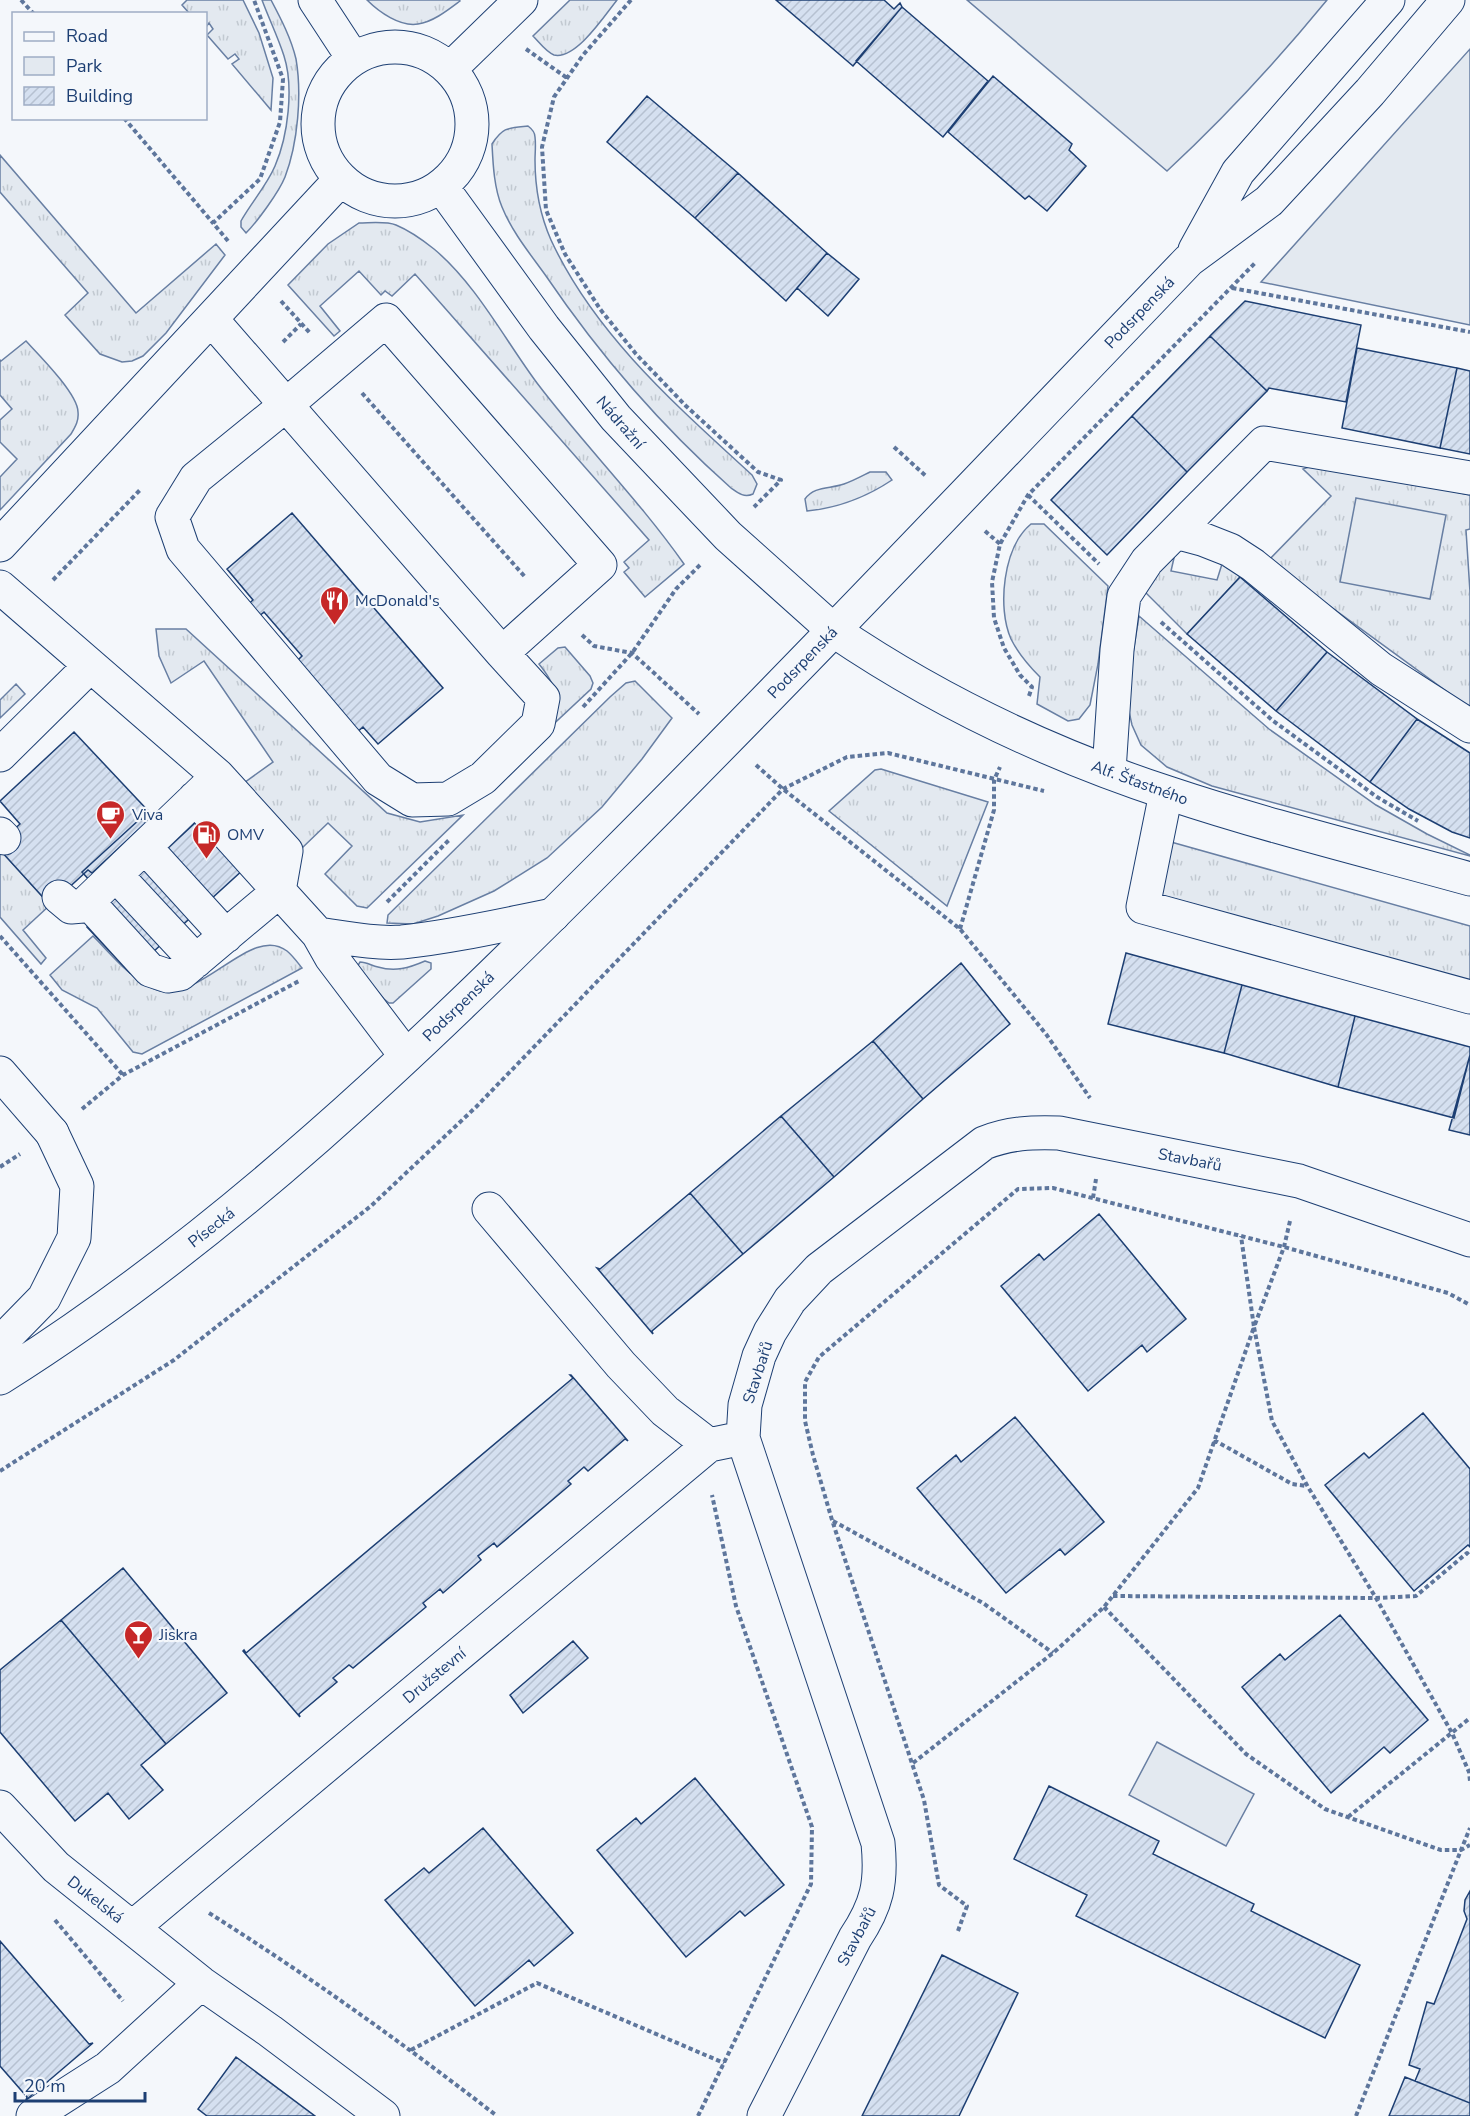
<svg xmlns="http://www.w3.org/2000/svg" width="1470" height="2116" font-family="'Nunito Sans',sans-serif">
	<style>
		.grass { fill: url(#grass-tufts); stroke: #687fa3; stroke-width: 1.5 }
		.green { fill: #e3e9f0; stroke: #687fa3; stroke-width: 1.5 }
		.building { fill: url(#building-hatch); stroke: #1d3f73; stroke-width: 1.5 }
		.lines { fill: none; stroke-linecap: round; stroke-linejoin: round }
		.minor-casing { stroke: #1d3f73; stroke-width: 35 }
		.major-casing { stroke: #1d3f73; stroke-width: 35 }
		.path { stroke: #5e769c; stroke-width: 4; stroke-dasharray: 4.5 3; stroke-linecap: butt }
		.minor { stroke: #f4f7fb; stroke-width: 33 }
		.major { stroke: #f4f7fb; stroke-width: 33 }
		.labels { text-anchor: middle; stroke-width: 4.5; stroke-linejoin: round; paint-order: stroke }
		.street-label { font-size: 16px; fill: #1d3f73; stroke: #f4f7fb }
		.poi-label { font-size: 16px; fill: #1d3f73; stroke: #f4f7fb; text-anchor: start }
	</style>
	<defs>
		<pattern id="grass-tufts" width="24" height="20" patternUnits="userSpaceOnUse" patternTransform="scale(1.5)"><rect width="24" height="20" fill="#e3e9f0"/><path d="M3 7l-1-3M5 7V3M7 7l1-3M15 17l-1-3M17 17v-4M19 17l1-3" fill="none" stroke="#c2c9d1"/></pattern>
		<pattern id="building-hatch" width="6" height="6" patternUnits="userSpaceOnUse" patternTransform="scale(1.5)"><rect width="6" height="6" fill="#d5e0f0"/><path d="M-1 1l2-2M0 6l6-6M5 7l2-2" fill="none" stroke="#b6c1d1"/></pattern>
	</defs>
	<rect width="100%" height="100%" fill="#f4f7fb"/>
	<path class="grass" d="M 187,0 L 243,0 L 259,33 L 273,78 L 271,110 L 232,64 L 239,59 L 235,54 L 228,59 L 207,35 L 213,29 L 209,23 L 206,27 L 206,14 L 189,13 L 182,5 Z
		M 262,0 L 271,0 C 281,19 291,38 296,59 C 302,94 298,143 285,177 C 279,192 257,222 246,233 L 241,227 L 241,221 C 251,203 267,185 275,166 C 288,136 294,87 284,56 C 278,37 269,19 262,0 Z
		M 367,0 L 459,0 L 460,1 C 448,10 433,22 418,24 C 400,27 379,12 367,0 Z
		M 570,0 L 617,0 C 605,15 576,60 554,55 C 546,52 539,42 533,36 Z
		M 528,126 C 532,129 535,132 535,137 C 536,145 535,153 535,160 C 535,188 540,215 551,240 C 595,335 677,406 752,475 L 757,484 L 753,494 C 744,498 738,493 731,488 C 660,425 599,354 546,276 C 531,255 512,232 502,207 C 494,188 493,164 492,144 C 503,127 508,128 528,126 Z
		M 0,155 L 136,313 L 216,244 L 225,255 L 166,333 L 143,356 L 132,361 L 122,362 L 100,354 L 65,315 L 88,293 L 0,192 Z
		M 359,223 C 370,223 386,221 396,225 C 408,230 424,241 434,249 C 476,284 505,340 537,383 C 584,445 639,500 684,564 L 645,597 L 624,572 L 629,568 L 624,562 L 649,540 L 415,274 L 392,296 L 385,291 L 381,295 L 359,271 L 320,306 L 340,331 L 334,336 L 288,285 L 328,244 Z
		M 26,341 C 39,355 78,394 78,412 C 79,421 75,427 71,434 L 0,510 L 0,477 L 17,459 L 0,442 L 0,420 L 12,409 L 0,395 L 0,360 L 1,361 Z
		M 1320,463 L 1470,495 L 1470,529 L 1466,530 L 1470,592 L 1470,706 L 1464,704 L 1268,561 L 1331,496 L 1303,469 Z
		M 870,472 L 886,472 L 892,480 C 865,498 838,508 807,511 L 805,499 C 814,486 830,489 844,484 C 853,481 862,476 870,472 Z
		M 1031,524 L 1044,524 L 1108,586 L 1098,664 L 1090,705 L 1079,719 L 1068,721 L 1037,704 L 1040,677 C 1029,666 1018,653 1011,639 C 997,608 1003,547 1031,524 Z
		M 1174,558 L 1171,571 L 1217,580 L 1222,564 L 1231,567 L 1240,577 L 1187,634 L 1146,593 L 1144,580 L 1158,562 Z
		M 1139,616 L 1269,729 L 1376,805 L 1427,834 L 1470,855 L 1470,856 L 1212,786 L 1167,767 L 1141,745 L 1132,725 L 1126,698 Z
		M 156,629 L 186,629 L 387,813 L 420,822 L 463,815 L 367,908 L 357,906 L 325,874 L 352,846 L 328,823 L 301,849 L 241,785 L 273,762 L 204,661 L 171,683 L 159,656 Z
		M 565,647 L 590,676 L 593,683 L 591,689 L 545,732 C 555,698 563,694 539,664 L 558,648 Z
		M 635,681 L 672,718 L 642,759 L 602,807 L 547,858 L 494,891 L 438,916 L 413,924 L 387,923 L 388,915 L 610,697 L 626,683 Z
		M 16,684 L 25,694 L 0,718 L 0,700 Z
		M 881,769 L 988,802 L 947,906 L 829,811 L 875,770 Z
		M 1171,842 L 1470,926 L 1470,982 L 1157,894 Z
		M 0,850 L 50,905 L 23,930 L 46,958 L 41,964 L 0,917 Z
		M 93,936 C 111,954 129,977 152,988 C 197,1010 250,922 287,951 C 293,956 298,963 302,968 L 142,1054 L 133,1052 L 97,1008 L 62,990 L 50,975 Z
		M 425,961 L 431,963 L 431,969 L 393,1003 L 389,1003 L 384,999 L 357,967 L 360,962 C 367,962 372,966 378,967 C 395,972 409,968 425,961 Z"/>
	<path class="green" d="M 967,0 L 1327,0 C 1277,61 1224,118 1167,171 Z
		M 1470,49 L 1470,325 L 1261,282 Z
		M 1356,498 L 1446,515 L 1430,599 L 1340,582 Z
		M 1157,1742 L 1254,1794 L 1226,1846 L 1129,1795 Z"/>
	<path class="building" d="M 776,0 L 884,0 L 894,9 L 900,3 L 902,7 L 853,66 Z
		M 902,7 L 988,81 L 943,137 L 856,61 Z
		M 993,76 L 1072,144 L 1069,150 L 1086,166 L 1047,211 L 1029,196 L 1025,199 L 948,132 Z
		M 647,96 L 738,173 L 695,218 L 607,142 Z
		M 738,173 L 827,253 L 786,301 L 695,218 Z
		M 827,253 L 859,279 L 828,316 L 797,288 Z
		M 1245,301 L 1361,325 L 1346,402 L 1269,388 L 1267,391 L 1210,336 Z
		M 1210,336 L 1267,391 L 1187,472 L 1132,416 Z
		M 1357,348 L 1457,368 L 1440,448 L 1342,428 Z
		M 1457,368 L 1470,371 L 1470,454 L 1440,448 Z
		M 1132,416 L 1187,472 L 1107,555 L 1051,500 Z
		M 292,513 L 443,688 L 378,744 L 363,727 L 355,734 L 295,663 L 302,656 L 264,612 L 257,618 L 246,606 L 253,600 L 227,569 Z
		M 1240,577 L 1327,652 L 1276,711 L 1187,634 Z
		M 1327,652 L 1417,719 L 1370,782 L 1276,711 Z
		M 1417,719 L 1470,753 L 1470,838 L 1452,832 L 1409,809 L 1370,782 Z
		M 74,732 L 153,816 L 92,873 L 88,870 L 50,905 L 0,850 L 0,842 L 20,824 L 0,801 Z
		M 234,787 L 279,837 L 130,973 L 87,927 L 111,904 L 82,872 L 141,818 L 168,848 Z
		M 1126,953 L 1242,985 L 1224,1053 L 1108,1024 Z
		M 961,963 L 1010,1024 L 923,1099 L 873,1041 Z
		M 1242,985 L 1355,1016 L 1338,1087 L 1224,1053 Z
		M 1355,1016 L 1470,1047 L 1470,1055 L 1454,1118 L 1338,1087 Z
		M 873,1041 L 923,1099 L 834,1177 L 781,1116 Z
		M 1470,1055 L 1470,1135 L 1449,1130 Z
		M 781,1116 L 834,1177 L 743,1254 L 690,1193 Z
		M 690,1193 L 743,1254 L 652,1331 L 653,1334 L 597,1268 L 600,1269 Z
		M 1099,1214 L 1186,1319 L 1147,1352 L 1142,1345 L 1088,1391 L 1001,1286 L 1039,1254 L 1044,1260 Z
		M 570,1375 L 571,1375 L 628,1441 L 625,1439 L 588,1471 L 584,1467 L 568,1481 L 571,1484 L 497,1547 L 494,1543 L 478,1556 L 481,1560 L 443,1593 L 440,1589 L 423,1603 L 426,1607 L 353,1668 L 349,1665 L 333,1678 L 337,1682 L 299,1714 L 300,1717 L 243,1651 L 244,1650 L 246,1653 L 573,1378 Z
		M 1423,1413 L 1470,1469 L 1470,1547 L 1468,1545 L 1414,1591 L 1325,1485 L 1364,1453 L 1369,1458 Z
		M 1015,1417 L 1104,1522 L 1065,1555 L 1060,1549 L 1006,1593 L 917,1488 L 956,1455 L 961,1462 Z
		M 123,1568 L 227,1693 L 166,1744 L 61,1620 Z
		M 1340,1615 L 1428,1720 L 1390,1753 L 1384,1747 L 1331,1793 L 1242,1687 L 1280,1654 L 1285,1660 Z
		M 61,1620 L 166,1744 L 141,1765 L 163,1790 L 129,1819 L 108,1793 L 75,1821 L 0,1732 L 0,1670 Z
		M 573,1641 L 588,1658 L 523,1713 L 510,1695 Z
		M 695,1778 L 784,1885 L 745,1916 L 740,1911 L 686,1957 L 597,1850 L 636,1818 L 641,1824 Z
		M 1049,1786 L 1159,1841 L 1153,1854 L 1254,1904 L 1251,1911 L 1360,1965 L 1325,2038 L 1076,1916 L 1087,1895 L 1014,1859 Z
		M 483,1828 L 573,1933 L 534,1966 L 529,1960 L 475,2006 L 385,1900 L 424,1868 L 429,1873 Z
		M 1470,1891 L 1470,2103 L 1415,2081 L 1420,2069 L 1409,2065 L 1427,2002 L 1434,2004 L 1467,1919 L 1464,1911 L 1465,1900 Z
		M 0,1941 L 89,2044 L 93,2043 L 26,2100 L 27,2097 L 0,2066 Z
		M 942,1955 L 1018,1993 L 959,2116 L 862,2116 Z
		M 236,2057 L 315,2116 L 207,2116 L 198,2109 Z
		M 1405,2077 L 1470,2103 L 1470,2116 L 1389,2116 Z"/>
	<g class="lines">
		<defs>
			<path id="minor" d="M 315,0 L 353,58
				M318 124a77 77 0 1 1 154 0a77 77 0 1 1-154 0Z
				M 450,69 L 521,0
				M 441,186 L 544,328 L 616,418 L 728,536 L 833,630
				M 212,320 L 502,653 L 600,565 L 386,320 L 286,405 L 196,478 L 172,517 L 183,549 L 378,779 L 412,800 L 448,799 L 483,778 L 538,724 L 543,698 L 502,653
				M 1176,532 L 1202,539 L 1230,550 L 1253,565 L 1381,669 L 1470,726
				M 0,545 L 341,179
				M 0,587 L 218,776 L 286,851 L 279,891 L 318,934 L 331,957 L 406,1056
				M 0,755 L 90,666
				M 1109,771 L 1117,650 L 1124,596 L 1147,561 L 1264,443 L 1470,478
				M 1166,793 L 1143,907 L 1470,997
				M 0,834 L 4,838
				M 145,847 L 226,936
				M 116,875 L 196,961
				M 59,897 L 71,907 L 83,906 L 210,784
				M 88,902 L 150,970 L 168,976 L 180,974 L 279,891 L 195,798
				M 318,934 C 346,938 374,944 402,942 C 452,937 503,925 553,915
				M 0,1073 L 52,1133
				M 489,1209 L 621,1365 L 665,1411 L 709,1445
				M 0,1807 L 56,1867 L 201,1983 L 270,2031 L 383,2116
				M 132,1928 L 709,1445 L 743,1438
				M 33,2116 L 108,2068 L 201,1983
				M 764,2116 L 855,1938 C 877,1905 882,1883 878,1843 L 743,1438 L 745,1405 L 759,1356 L 770,1332 L 790,1300 L 819,1269 L 984,1143 C 1009,1133 1032,1132 1059,1133 L 1299,1181 L 1470,1240"/>
			<path id="major" d="M 1195,250 L 1238,172 L 1388,0
				M 833,630 C 936,700 1049,754 1168,793 C 1267,826 1369,851 1470,879
				M 0,1343 L 44,1298 L 74,1238 L 77,1186 L 52,1133
				M 0,1378 C 226,1236 418,1050 606,862 C 804,664 996,461 1189,260 L 1269,201 L 1370,92 L 1448,0"/>
		</defs>
		<use href="#minor" class="minor-casing"/>
		<use href="#major" class="major-casing"/>
		<path class="path" d="M 21,0 L 34,14
			M 631,0 L 583,55 L 554,97 L 542,147 L 546,210 L 565,254 L 600,309 L 636,354 L 686,406 L 758,472 L 781,480 L 754,507
			M 526,49 L 567,78
			M 124,118 L 213,223
			M 228,241 L 213,223 L 260,179 L 280,122 L 283,79 L 254,0
			M 1232,288 L 1470,332
			M 281,301 L 310,333
			M 283,342 L 301,324
			M 362,393 L 526,578
			M 894,447 L 927,477
			M 1028,495 L 1099,564
			M 985,531 L 1000,544
			M 53,580 L 140,490
			M 1161,622 L 1272,720 L 1377,797 L 1418,821
			M 582,635 L 594,646 L 632,653 L 699,714
			M 1029,696 L 1032,687 L 1020,675 L 1004,648 L 994,618 L 992,582 L 1000,544 L 1028,495 L 1256,262
			M 583,707 L 632,653 L 676,589 L 702,563
			M 756,765 L 783,789 L 960,929 L 1046,1034 L 1090,1098
			M 387,902 L 450,839
			M 960,929 L 994,810 L 994,780 L 1000,767
			M 0,936 L 123,1075
			M 82,1109 L 123,1075 L 299,981
			M 0,1167 L 20,1154
			M 1093,1198 L 1096,1179
			M 1290,1221 L 1284,1247 L 1254,1327 L 1272,1421 L 1308,1487 L 1376,1598 L 1452,1733 L 1469,1772 L 1470,1781
			M 1214,1440 L 1292,1484 L 1307,1486
			M 0,1471 L 174,1360 L 371,1206 L 476,1107 L 783,789 L 847,757 L 888,753 L 1044,791
			M 833,1521 L 983,1603 L 1053,1653
			M 1113,1596 L 1376,1598 L 1416,1596 L 1467,1553 L 1470,1556
			M 1104,1607 L 1246,1754 L 1325,1809 L 1441,1850 L 1461,1850 L 1470,1828
			M 913,1763 L 1053,1653 L 1104,1607 L 1198,1488 L 1254,1327 L 1241,1236
			M 1348,1817 L 1470,1718
			M 209,1913 C 309,1976 404,2044 497,2116
			M 55,1920 L 123,2001
			M 958,1931 L 967,1906 L 939,1885 L 924,1800 L 832,1520 L 813,1455 L 805,1421 L 805,1382 L 819,1357 L 1018,1189 L 1053,1188 L 1284,1247 L 1448,1293 L 1470,1305
			M 411,2050 L 537,1983 L 724,2063
			M 698,2116 L 811,1884 L 812,1827 L 736,1606 L 712,1495
			M 1356,2116 L 1461,1850 L 1470,1845"/>
		<use href="#minor" class="minor"/>
		<use href="#major" class="major"/>
	</g>
	<defs>
		<symbol id="restaurant-pin" viewBox="-11 -11 22 30"><path d="M0 17L-7.5 6A9.5 9.5 0 1 1 7.5 6Z" fill="#c62828" stroke="#f4f7fb"/><path d="M-5-6h1v4h1v-4h1v4h1v-4h1v5L-1.5 .5V6h-2V.5L-5-1ZM5-6V6H3V1.5H1.5Q1.5-4 5-6Z" fill="#fff"/></symbol>
		<symbol id="cafe-pin" viewBox="-11 -11 22 30"><path d="M0 17L-7.5 6A9.5 9.5 0 1 1 7.5 6Z" fill="#c62828" stroke="#f4f7fb"/><path d="M-5.5-4.5H6V0H3Q3 3.5 0 3.5H-2.5Q-5.5 3.5-5.5 0ZM3-3.2v2h1.7v-2ZM-6 4.5H4V6H-6Z" fill="#fff"/></symbol>
		<symbol id="fuel-pin" viewBox="-11 -11 22 30"><path d="M0 17L-7.5 6A9.5 9.5 0 1 1 7.5 6Z" fill="#c62828" stroke="#f4f7fb"/><path d="M-5.5-6h7V0h2V4h1.3V-2.5L3-4.5l.8-.8L6-3V5H2.5V1h-1V6h-7ZM-4.2-4.7v3.2H.2V-4.7Z" fill="#fff"/></symbol>
		<symbol id="bar-pin" viewBox="-11 -11 22 30"><path d="M0 17L-7.5 6A9.5 9.5 0 1 1 7.5 6Z" fill="#c62828" stroke="#f4f7fb"/><path d="M-6-5H6L.8 .8V4.5H3.5V6h-7V4.5H-.8V.8Z" fill="#fff"/></symbol>
	</defs>
	<g fill-rule="evenodd">
		<use href="#restaurant-pin" x="318" y="584" width="33" height="45"/>
		<use href="#cafe-pin" x="94" y="798" width="33" height="45"/>
		<use href="#fuel-pin" x="190" y="818" width="33" height="45"/>
		<use href="#bar-pin" x="122" y="1618" width="33" height="45"/>
	</g>
	<g class="labels">
		<g class="street-label">
			<text transform="translate(1139 312) rotate(-46)" y="6">Podsrpenská</text>
			<text transform="translate(621 422) rotate(49)" y="6">Nádražní</text>
			<text transform="translate(802 662) rotate(-46)" y="6">Podsrpenská</text>
			<text transform="translate(1140 782) rotate(20)" y="6">Alf. Šťastného</text>
			<text transform="translate(458 1006) rotate(-44)" y="6">Podsrpenská</text>
			<text transform="translate(1190 1159) rotate(11)" y="6">Stavbařů</text>
			<text transform="translate(211 1227) rotate(-38)" y="6">Písecká</text>
			<text transform="translate(757 1372) rotate(-72)" y="6">Stavbařů</text>
			<text transform="translate(434 1675) rotate(-40)" y="6">Družstevní</text>
			<text transform="translate(96 1899) rotate(38)" y="6">Dukelská</text>
			<text transform="translate(856 1936) rotate(-62)" y="6">Stavbařů</text>
		</g>
		<g class="poi-label">
			<text x="355" y="606">McDonald's</text>
			<text x="132" y="820">Viva</text>
			<text x="227" y="840">OMV</text>
			<text x="159" y="1640">Jiskra</text>
		</g>
	</g>
	<rect x="12" y="12" width="195" height="108" fill="#f4f7fb" stroke="#9eadc5" stroke-width="1.5"/>
	<rect x="24" y="32" width="30" height="9" fill="#f4f7fb" stroke="#9eadc5" stroke-width="1.5"/>
	<text x="66" y="42" font-size="18" fill="#1d3f73">Road</text>
	<rect x="24" y="57" width="30" height="18" fill="#e3e9f0" stroke="#9eadc5" stroke-width="1.5"/>
	<text x="66" y="72" font-size="18" fill="#1d3f73">Park</text>
	<rect x="24" y="87" width="30" height="18" fill="url(#building-hatch)" stroke="#9eadc5" stroke-width="1.5"/>
	<text x="66" y="102" font-size="18" fill="#1d3f73">Building</text>
	<path d="M15 2092v9h130v-9" fill="none" stroke="#1d3f73" stroke-width="3"/>
	<text x="24" y="2092" font-size="18" fill="#1d3f73" stroke="#f4f7fb" stroke-width="4.5" paint-order="stroke">20 m</text>
</svg>
